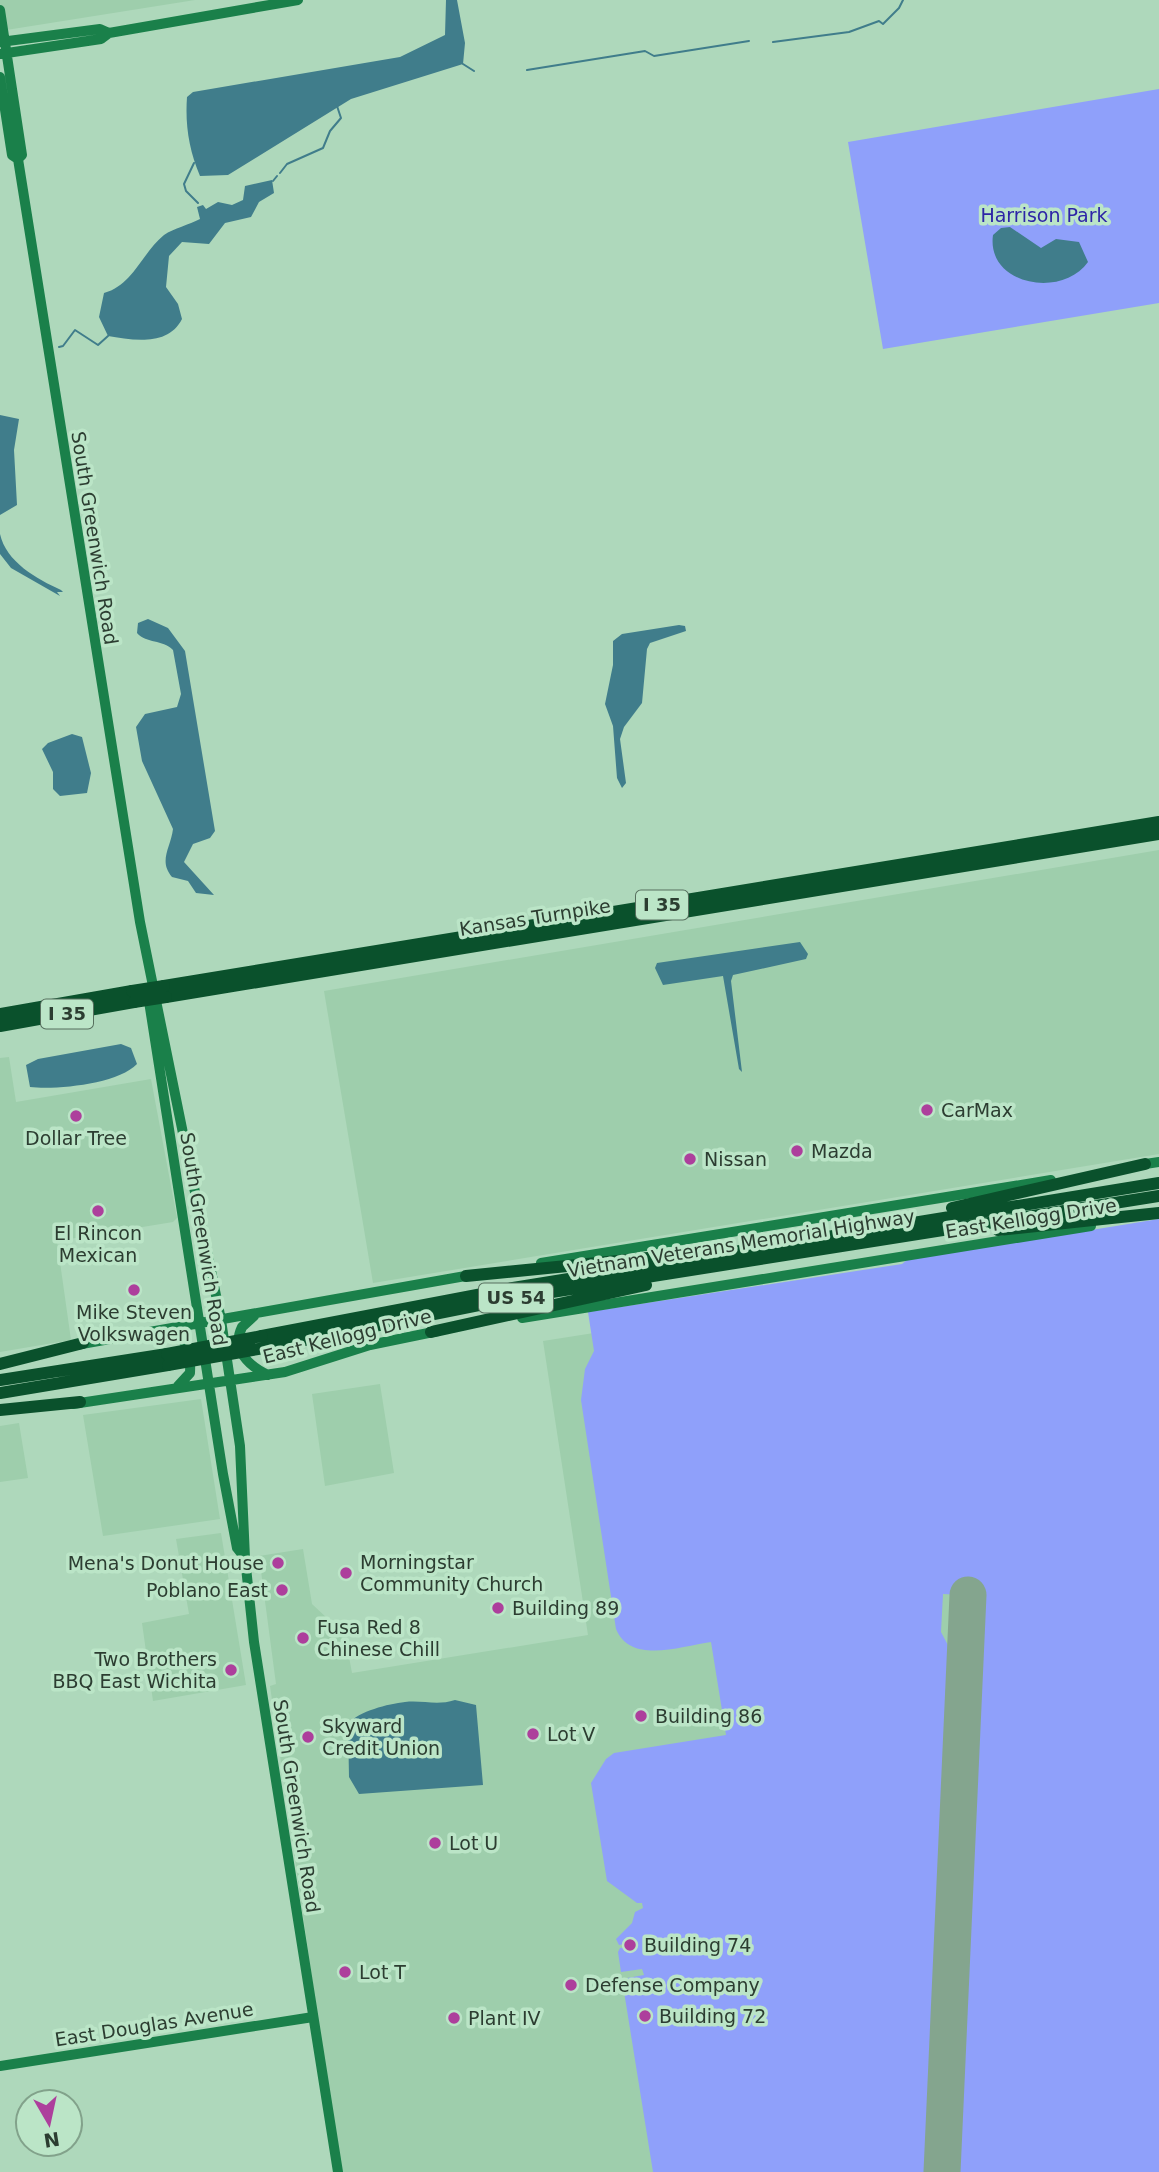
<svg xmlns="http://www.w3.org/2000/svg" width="1159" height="2172" font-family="'DejaVu Sans',sans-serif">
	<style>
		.built { fill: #9eceac }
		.green { fill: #8fa0fa }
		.water { fill: #407d8b }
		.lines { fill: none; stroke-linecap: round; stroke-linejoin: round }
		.stream { stroke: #407d8b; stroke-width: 2 }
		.runway { stroke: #84a58e; stroke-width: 37 }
		.secondary { stroke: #1a804a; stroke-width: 10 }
		.highway { stroke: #0a512c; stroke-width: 12 }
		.highway-bridge { stroke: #0a512c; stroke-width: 12 }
		.poi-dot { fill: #ad3f9c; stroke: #bbe5c7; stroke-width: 2.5 }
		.labels { text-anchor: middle; stroke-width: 7; stroke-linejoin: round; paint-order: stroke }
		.shield { fill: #bbe5c7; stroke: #576f5e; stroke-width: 2 }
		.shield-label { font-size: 18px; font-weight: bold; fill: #2c3d31 }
		.park-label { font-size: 19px; fill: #2d25a7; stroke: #bbe5c7 }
		.street-label { font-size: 19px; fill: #2c3d31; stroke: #bbe5c7 }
		.poi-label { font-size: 19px; fill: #2c3d31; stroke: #bbe5c7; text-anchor: start }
	</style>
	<rect width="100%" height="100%" fill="#aed8bb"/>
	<path class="built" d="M 0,0 L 195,0 L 0,31 Z
		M 1159,850 L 1159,1154 L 373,1283 L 324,991 Z
		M 9,1057 L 16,1102 L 151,1079 L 177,1218 L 173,1222 L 57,1241 L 71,1340 L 0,1352 L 0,1058 Z
		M 1159,1244 L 1159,2172 L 340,2172 L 270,1686 L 276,1684 L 259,1556 L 303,1549 L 312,1604 L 345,1635 L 352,1673 L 588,1635 L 543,1341 Z
		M 380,1384 L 394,1473 L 325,1486 L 312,1394 Z
		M 201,1399 L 220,1519 L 103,1536 L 83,1415 Z
		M 19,1423 L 28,1478 L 0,1482 L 0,1426 Z
		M 221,1533 L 246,1685 L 153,1701 L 142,1623 L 189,1614 L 176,1539 Z"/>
	<path class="green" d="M 1159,89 L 1159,303 L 883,349 L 848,142 Z
		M 1159,1219 L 1159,2172 L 955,2172 L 980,1596 L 943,1594 L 941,1632 L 952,1653 L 929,2172 L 653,2172 L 622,1979 L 644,1975 L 642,1969 L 621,1972 L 618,1952 L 620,1948 L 634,1947 L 634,1943 L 619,1945 L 616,1939 L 632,1923 L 635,1912 L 643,1908 L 642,1903 L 637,1903 L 607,1881 L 591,1783 L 606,1759 L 614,1753 L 726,1735 L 711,1642 C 681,1646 631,1665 616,1629 L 581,1400 L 585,1369 L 594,1351 L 588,1312 L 902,1264 L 907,1260 Z"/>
	<path class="water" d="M 446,0 L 457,0 L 465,43 L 463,64 L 351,99 L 228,175 L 200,176 C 189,150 185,125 187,97 L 193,92 L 400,57 L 445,35 Z
		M 272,180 L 274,193 L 259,202 L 251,217 L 225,223 L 209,244 L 182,242 L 169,256 L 166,287 L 178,304 L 182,319 C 168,347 132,340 108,336 L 99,317 L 104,293 C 133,285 142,253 164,235 C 174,228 189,225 200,219 L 197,207 L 203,205 L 206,209 L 218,202 L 232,205 L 243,200 L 245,186 Z
		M 1010,227 L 1041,248 L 1056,239 L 1079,242 L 1088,262 C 1062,299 986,285 993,235 L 1001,228 Z
		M 0,415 L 19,419 L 14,450 L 17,505 L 0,515 Z
		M 0,534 C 6,562 37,579 61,590 L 63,592 L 57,592 L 60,596 L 11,568 L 0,554 Z
		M 148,619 L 168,628 L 185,651 L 215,831 L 210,838 L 193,844 L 184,862 L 214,895 L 196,893 L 188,881 L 172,877 C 158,861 171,847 173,829 L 142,761 L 136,727 L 145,714 L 177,707 L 181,694 L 173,650 C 162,639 147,644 137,633 L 138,623 Z
		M 679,625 L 685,626 L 686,631 L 650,643 L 647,649 L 642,703 L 624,727 L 620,739 L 626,783 L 622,788 L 617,778 L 613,726 L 605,704 L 613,665 L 613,641 L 622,634 Z
		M 72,734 L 82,737 L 91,773 L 87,793 L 60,796 L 53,789 L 53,772 L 42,749 L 48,743 Z
		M 800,942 L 808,954 L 806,959 L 733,975 L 731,981 L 742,1072 L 739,1069 L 723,976 L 663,985 L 655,968 L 657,963 Z
		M 121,1044 L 131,1048 L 137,1064 C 118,1084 57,1090 30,1087 L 26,1065 L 38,1059 Z
		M 455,1700 L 476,1705 L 483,1785 L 359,1794 L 349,1777 L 348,1724 C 359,1711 388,1704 405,1702 C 423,1700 437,1706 455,1700 Z"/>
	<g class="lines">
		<path class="stream" d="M 773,42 L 849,32 L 879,21 L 883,24 L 899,8 L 903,0
			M 463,64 L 474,71
			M 527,70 L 645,51 L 654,56 L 749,41
			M 194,163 L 184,184 L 186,191 L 198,203
			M 280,173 L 287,164 L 323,148 L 330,131 L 341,118 L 337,106
			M 273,181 L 277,176
			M 59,347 L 63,346 L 75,330 L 98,345 L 108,336"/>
		<path class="runway" d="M 942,2172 L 968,1595"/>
		<path class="secondary" d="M 0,10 L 22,155 L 18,159
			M 0,42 L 100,29 L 109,33
			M 0,54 L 101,39 L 109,33 L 298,0
			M 0,77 L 12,155 L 18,159 L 140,922 L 221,1320 L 240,1446 L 245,1558 L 254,1642 L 338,2172
			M 148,995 L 223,1474 L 237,1548 L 245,1558
			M 1139,1165 L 1159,1162
			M 541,1263 L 1051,1180
			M 254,1316 L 242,1327 C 231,1350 249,1366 268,1375
			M 522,1318 L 1091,1226
			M 167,1331 C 188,1336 191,1354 190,1373 L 178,1386
			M 76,1345 L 471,1275
			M 73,1404 L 285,1372 L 370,1345 L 438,1331
			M 0,2066 L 313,2017"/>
		<path class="highway" d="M 164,986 L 1159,822
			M 166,997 L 1159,834
			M 0,1014 L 132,991
			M 0,1026 L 134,1002
			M 952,1208 L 1145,1164
			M 998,1230 L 1159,1213
			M 466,1276 L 648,1258
			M 431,1332 L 646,1285
			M 262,1336 L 513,1288 L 1159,1183
			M 264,1348 L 514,1298 L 1159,1196
			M 0,1364 L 83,1343
			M 0,1380 L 167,1354
			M 0,1393 L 168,1365
			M 0,1410 L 80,1402"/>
		<path class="highway-bridge" d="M 132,991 L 164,986
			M 134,1002 L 166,997
			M 167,1354 L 262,1336
			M 168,1365 L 264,1348"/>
	</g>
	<g class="poi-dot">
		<circle cx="927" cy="1110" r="7"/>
		<circle cx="76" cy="1116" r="7"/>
		<circle cx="797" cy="1151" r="7"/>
		<circle cx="690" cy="1159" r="7"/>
		<circle cx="98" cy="1211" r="7"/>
		<circle cx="134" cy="1290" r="7"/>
		<circle cx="278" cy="1563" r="7"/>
		<circle cx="346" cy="1573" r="7"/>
		<circle cx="282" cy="1590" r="7"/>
		<circle cx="498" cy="1608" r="7"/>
		<circle cx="303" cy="1638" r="7"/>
		<circle cx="231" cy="1670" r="7"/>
		<circle cx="641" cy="1716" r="7"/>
		<circle cx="533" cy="1734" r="7"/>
		<circle cx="308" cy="1737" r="7"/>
		<circle cx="435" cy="1843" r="7"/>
		<circle cx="630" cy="1945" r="7"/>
		<circle cx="345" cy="1972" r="7"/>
		<circle cx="571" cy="1985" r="7"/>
		<circle cx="645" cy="2016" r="7"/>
		<circle cx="454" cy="2018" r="7"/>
	</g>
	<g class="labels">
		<g class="shield">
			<rect x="636" y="890.5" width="52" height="29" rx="5"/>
			<rect x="41" y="999.5" width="52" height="29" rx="5"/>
			<rect x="479" y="1283.5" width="74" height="29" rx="5"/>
		</g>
		<g class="shield-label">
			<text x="662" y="911">I 35</text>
			<text x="67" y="1020">I 35</text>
			<text x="516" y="1304">US 54</text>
		</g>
		<g class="park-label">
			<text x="1044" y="222">Harrison Park</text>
		</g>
		<g class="street-label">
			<text transform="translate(95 538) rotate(81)" y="7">South Greenwich Road</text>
			<text transform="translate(535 917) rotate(-9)" y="7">Kansas Turnpike</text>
			<text transform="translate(1031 1218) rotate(-9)" y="7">East Kellogg Drive</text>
			<text transform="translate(204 1239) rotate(81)" y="7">South Greenwich Road</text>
			<text transform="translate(741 1243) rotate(-9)" y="7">Vietnam Veterans Memorial Highway</text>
			<text transform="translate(347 1336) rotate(-14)" y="7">East Kellogg Drive</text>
			<text transform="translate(297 1806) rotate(81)" y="7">South Greenwich Road</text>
			<text transform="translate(154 2024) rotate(-9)" y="7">East Douglas Avenue</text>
		</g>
		<g class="poi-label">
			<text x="941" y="1117">CarMax</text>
			<text x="76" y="1145" text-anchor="middle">Dollar Tree</text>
			<text x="811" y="1158">Mazda</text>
			<text x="704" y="1166">Nissan</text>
			<text x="98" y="1240" text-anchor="middle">El Rincon<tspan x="98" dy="22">Mexican</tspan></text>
			<text x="134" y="1319" text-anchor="middle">Mike Steven<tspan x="134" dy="22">Volkswagen</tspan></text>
			<text x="360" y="1569">Morningstar<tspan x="360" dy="22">Community Church</tspan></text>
			<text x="264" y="1570" text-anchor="end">Mena's Donut House</text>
			<text x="268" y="1597" text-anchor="end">Poblano East</text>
			<text x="512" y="1615">Building 89</text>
			<text x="317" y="1634">Fusa Red 8<tspan x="317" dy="22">Chinese Chill</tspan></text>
			<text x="217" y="1666" text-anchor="end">Two Brothers<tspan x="217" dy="22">BBQ East Wichita</tspan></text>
			<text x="655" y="1723">Building 86</text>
			<text x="322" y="1733">Skyward<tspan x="322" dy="22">Credit Union</tspan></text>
			<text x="547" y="1741">Lot V</text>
			<text x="449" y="1850">Lot U</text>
			<text x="644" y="1952">Building 74</text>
			<text x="359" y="1979">Lot T</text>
			<text x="585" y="1992">Defense Company</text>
			<text x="659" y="2023">Building 72</text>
			<text x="468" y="2025">Plant IV</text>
		</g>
	</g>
	<g transform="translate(49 2123) rotate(171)"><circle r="33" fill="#bbe5c7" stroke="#82a28b" stroke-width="2"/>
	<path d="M0-5L12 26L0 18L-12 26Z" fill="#ad3f9c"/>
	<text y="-10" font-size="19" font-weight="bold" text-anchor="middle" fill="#2c3d31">N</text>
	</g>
</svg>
